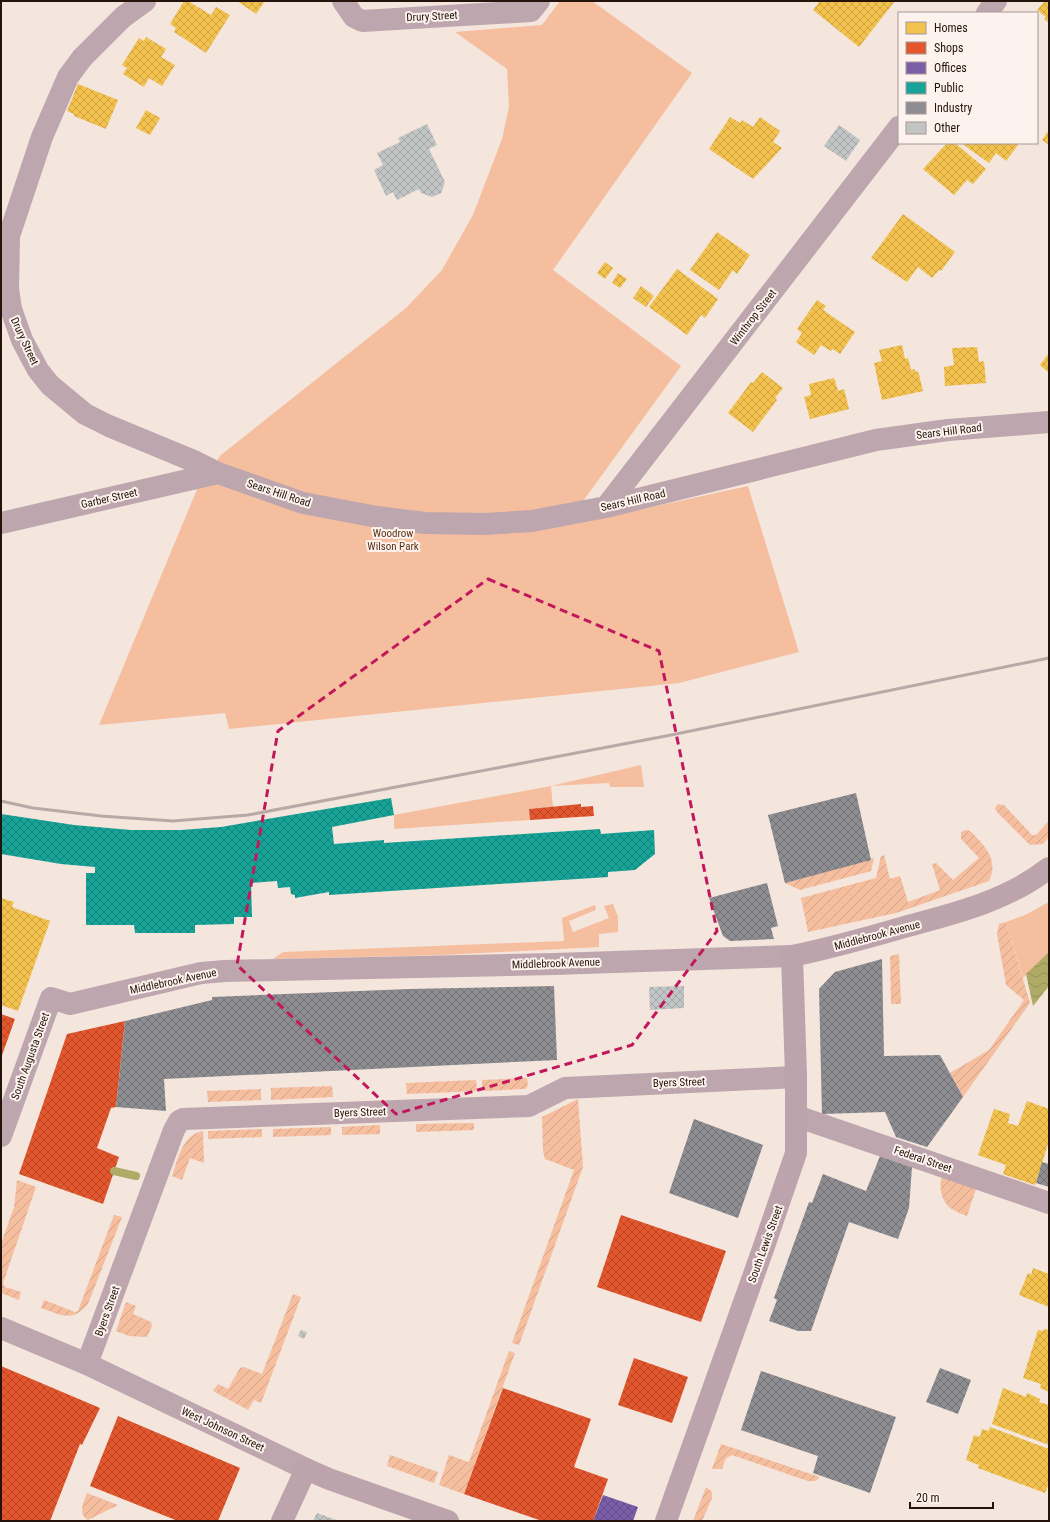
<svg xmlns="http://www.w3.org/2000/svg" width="1050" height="1522" font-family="'Roboto Condensed',sans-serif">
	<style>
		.green { fill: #f5be9f }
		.garden { fill: url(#garden-furrows) }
		.water { fill: url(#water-waves) }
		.homes { fill: url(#homes-cross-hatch) }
		.shops { fill: url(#shops-cross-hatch) }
		.offices { fill: url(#offices-cross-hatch) }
		.public { fill: url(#public-cross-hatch) }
		.industry { fill: url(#industry-cross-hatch) }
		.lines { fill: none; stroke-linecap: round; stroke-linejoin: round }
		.stream { stroke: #afab66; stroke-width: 8 }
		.building { fill: url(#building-cross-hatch) }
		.minor { stroke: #bda6ae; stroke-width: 22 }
		.major { stroke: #bda4ac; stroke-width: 22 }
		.rail { stroke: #b8a9a7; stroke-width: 3 }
		.marked { fill: none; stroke: #c2185b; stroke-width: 3; stroke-dasharray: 8 5; stroke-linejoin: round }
		.labels { text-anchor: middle; stroke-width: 4; stroke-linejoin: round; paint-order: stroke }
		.street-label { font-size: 11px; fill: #23130a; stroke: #fdf3ee }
		.park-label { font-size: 11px; fill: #5a3118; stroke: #fdf3ee }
	</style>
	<defs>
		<pattern id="garden-furrows" width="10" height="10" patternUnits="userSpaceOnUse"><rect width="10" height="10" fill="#f5be9f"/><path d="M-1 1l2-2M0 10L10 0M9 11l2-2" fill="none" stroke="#d2a288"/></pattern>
		<pattern id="water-waves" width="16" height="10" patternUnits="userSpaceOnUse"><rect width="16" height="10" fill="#afab66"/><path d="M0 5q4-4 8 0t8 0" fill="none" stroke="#969257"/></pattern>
		<pattern id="homes-cross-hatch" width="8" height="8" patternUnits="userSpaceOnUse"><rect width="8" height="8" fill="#f2c14e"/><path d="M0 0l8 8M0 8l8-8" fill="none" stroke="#cfa543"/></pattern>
		<pattern id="shops-cross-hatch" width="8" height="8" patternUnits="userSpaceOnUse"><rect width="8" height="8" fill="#e4572e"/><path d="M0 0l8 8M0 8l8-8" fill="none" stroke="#b84725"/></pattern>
		<pattern id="offices-cross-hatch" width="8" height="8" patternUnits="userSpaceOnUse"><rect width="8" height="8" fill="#7b5ea7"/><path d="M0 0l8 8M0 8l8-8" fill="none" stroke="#644c86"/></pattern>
		<pattern id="public-cross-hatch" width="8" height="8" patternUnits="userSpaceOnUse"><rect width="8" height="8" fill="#17a398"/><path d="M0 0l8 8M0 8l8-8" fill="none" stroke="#14847a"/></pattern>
		<pattern id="industry-cross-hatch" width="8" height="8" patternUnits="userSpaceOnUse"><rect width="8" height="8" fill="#8d8d92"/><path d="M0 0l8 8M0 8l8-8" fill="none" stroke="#737275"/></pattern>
		<pattern id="building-cross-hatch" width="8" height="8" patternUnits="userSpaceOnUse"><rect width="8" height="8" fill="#c2c5c5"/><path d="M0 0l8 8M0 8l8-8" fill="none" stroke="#a6a8a8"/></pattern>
	</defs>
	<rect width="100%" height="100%" fill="#f4e5dd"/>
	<path class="green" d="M 560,1 L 592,1 L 692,73 L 553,270 L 681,366 L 565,526 L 748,486 L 799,652 L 679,683 L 229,729 L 225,713 L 99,725 L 198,487 L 221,455 L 406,308 L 442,270 L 473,215 L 502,139 L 509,107 L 507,69 L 455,32 L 542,25 Z
		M 641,765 L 644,787 L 610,787 L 609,783 L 551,786 L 553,807 L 529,809 L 530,820 L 394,829 L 394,815 L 551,786 Z
		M 1049,902 L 1049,952 L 1023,978 L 1006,922 L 1025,915 Z
		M 613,904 L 618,917 L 618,932 L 599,934 L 599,947 L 443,955 L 273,959 L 283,952 L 564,941 L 562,918 L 595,905 L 596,910 L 569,921 L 573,932 L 609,918 L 604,906 Z"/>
	<path class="garden" d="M 998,804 L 1004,805 L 1032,835 L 1036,835 L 1049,821 L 1049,837 L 1043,844 L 1030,845 L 997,812 L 995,808 Z
		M 966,830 C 971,830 974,835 978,839 C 990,852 997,864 989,881 L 896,913 L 808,932 L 801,898 L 876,878 L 881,856 L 884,855 L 890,879 L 900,876 L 908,902 L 940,890 L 932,864 L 936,863 L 953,880 L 979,858 L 961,839 L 961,832 Z
		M 874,858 L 871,871 L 800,890 L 785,883 Z
		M 1006,922 L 1030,1003 L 963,1097 L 950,1073 L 989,1050 L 1024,1000 L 1006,985 L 997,934 L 999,924 Z
		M 899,954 L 901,1004 L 891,1004 L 890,956 Z
		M 527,1078 L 528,1086 L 525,1089 L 482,1091 L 482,1080 Z
		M 476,1080 L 477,1091 L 407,1094 L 406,1083 Z
		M 332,1086 L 333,1097 L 271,1100 L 271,1088 Z
		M 261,1089 L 261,1100 L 208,1102 L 207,1091 Z
		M 578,1099 L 583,1167 L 519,1345 L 512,1343 L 574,1170 L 545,1159 L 543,1151 L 542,1117 Z
		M 474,1123 L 474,1130 L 416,1132 L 416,1124 Z
		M 380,1125 L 380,1134 L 342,1135 L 342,1127 Z
		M 331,1127 L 331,1135 L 273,1137 L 273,1129 Z
		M 262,1129 L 262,1137 L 208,1139 L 208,1131 Z
		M 203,1131 L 204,1163 L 190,1158 L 182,1180 L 172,1176 C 178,1159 182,1135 203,1131 Z
		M 942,1177 L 976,1189 L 967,1216 C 962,1214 956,1212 952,1209 C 942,1203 938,1187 942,1177 Z
		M 17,1180 L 36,1187 L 3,1283 L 5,1287 L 21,1292 L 19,1300 L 1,1293 L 1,1244 L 14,1207 Z
		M 114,1215 L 122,1217 L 88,1304 C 72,1323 61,1315 41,1308 L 44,1300 L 75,1312 L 78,1311 Z
		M 293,1294 L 301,1297 L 261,1403 L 254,1400 L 248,1410 L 213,1391 L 218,1384 L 228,1389 L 240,1368 L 244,1367 L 262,1374 Z
		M 126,1302 L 136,1306 L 133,1314 L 151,1322 L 152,1326 L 147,1337 L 129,1336 L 116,1331 Z
		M 509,1351 L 515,1353 L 464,1494 L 439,1485 L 449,1455 L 469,1462 Z
		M 721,1444 L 820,1477 L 816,1481 L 808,1481 L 732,1455 L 726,1458 L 722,1469 L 712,1469 Z
		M 390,1455 L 438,1472 L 434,1483 L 387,1466 Z
		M 706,1487 L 712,1492 L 712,1498 L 702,1521 L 693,1521 Z
		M 87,1493 L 118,1505 L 88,1520 C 77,1514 84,1502 87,1493 Z"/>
	<path class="water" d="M 1049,952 L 1049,986 L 1033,1006 L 1026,974 Z"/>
	<path class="homes" d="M 184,1 L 188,1 L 211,15 L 216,7 L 230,15 L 206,53 L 174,32 L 176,28 L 170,24 Z
		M 237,1 L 265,1 L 256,14 Z
		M 820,1 L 895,1 L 859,47 L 813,10 Z
		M 1045,1 L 1049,1 L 1049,23 L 1044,19 L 1046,17 L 1037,10 Z
		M 146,37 L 166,49 L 161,57 L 175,65 L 162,86 L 149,78 L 144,87 L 123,74 L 127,68 L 122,65 L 139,38 L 144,41 Z
		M 78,84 L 118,100 L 106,129 L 74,116 L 74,114 L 67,111 Z
		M 146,110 L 160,118 L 150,135 L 136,128 Z
		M 730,117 L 740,123 L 742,120 L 753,127 L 760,117 L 780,131 L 773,142 L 782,148 L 753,179 L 709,149 Z
		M 1049,130 L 1049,145 L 1042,140 Z
		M 947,143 L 955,143 L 986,169 L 973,184 L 967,180 L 954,195 L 923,169 Z
		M 961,143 L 1015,143 L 1018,145 L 1006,161 L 996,153 L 989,163 Z
		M 903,214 L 955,252 L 941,271 L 939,270 L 932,278 L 918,267 L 907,282 L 871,258 Z
		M 717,232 L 750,255 L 737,274 L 733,270 L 719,290 L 690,270 Z
		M 605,262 L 613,268 L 605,279 L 597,273 Z
		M 677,269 L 718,299 L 705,318 L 701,315 L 687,335 L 649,307 Z
		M 618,273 L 627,279 L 620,288 L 612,283 Z
		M 641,286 L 654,296 L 646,307 L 633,298 Z
		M 817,300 L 826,306 L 823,310 L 855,332 L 840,354 L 833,349 L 831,351 L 821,345 L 814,355 L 796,342 L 802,333 L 797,329 Z
		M 902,345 L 905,359 L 908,358 L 911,370 L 915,369 L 915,372 L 918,371 L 923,391 L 882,400 L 874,363 L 882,361 L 879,350 Z
		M 977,347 L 979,362 L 984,361 L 986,383 L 945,386 L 944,367 L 954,365 L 952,348 Z
		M 1049,353 L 1049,373 L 1040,365 Z
		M 762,372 L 783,388 L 775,398 L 777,400 L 753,432 L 728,413 L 751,382 L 753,383 Z
		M 834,378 L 838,391 L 844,389 L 849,409 L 810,419 L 804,397 L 811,395 L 809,384 Z
		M 1,898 L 14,902 L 12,907 L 50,921 L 18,1011 L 1,1005 Z
		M 1027,1101 L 1049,1109 L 1049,1141 L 1035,1185 L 1003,1174 L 1006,1165 L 978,1155 L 994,1109 L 1010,1114 L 1008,1123 L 1018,1126 Z
		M 1033,1268 L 1049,1274 L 1049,1307 L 1019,1295 L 1028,1273 L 1031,1275 Z
		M 1044,1329 L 1049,1330 L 1049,1392 L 1040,1388 L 1041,1384 L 1023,1378 L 1038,1330 L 1043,1331 Z
		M 1003,1388 L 1026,1397 L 1027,1393 L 1040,1399 L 1039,1402 L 1049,1405 L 1049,1445 L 992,1424 Z
		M 990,1427 L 1049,1449 L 1049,1483 L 1045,1493 L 978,1468 L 979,1465 L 966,1460 L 974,1435 L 980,1437 L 982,1429 L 989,1431 Z"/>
	<path class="shops" d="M 581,804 L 581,807 L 593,806 L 594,816 L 530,820 L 529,809 Z
		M 1,1014 L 15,1019 L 1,1058 Z
		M 125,1021 L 116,1107 L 111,1108 L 97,1148 L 119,1157 L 103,1204 L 19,1174 L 67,1034 Z
		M 621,1215 L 726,1251 L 701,1322 L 597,1287 Z
		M 634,1358 L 688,1377 L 672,1423 L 618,1405 Z
		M 1,1366 L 100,1408 L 82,1445 L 80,1444 L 50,1521 L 1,1521 Z
		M 503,1388 L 591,1419 L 574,1467 L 608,1479 L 593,1521 L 542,1521 L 464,1494 Z
		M 118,1416 L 240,1468 L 218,1521 L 178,1521 L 90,1486 Z"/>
	<path class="offices" d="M 603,1495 L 638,1507 L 633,1521 L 593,1521 Z"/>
	<path class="public" d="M 391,798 L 394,815 L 332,827 L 334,844 L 384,840 L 384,843 L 600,829 L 601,834 L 654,830 L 655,854 L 635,870 L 608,872 L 608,877 L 329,895 L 329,892 L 295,898 L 295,895 L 291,894 L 290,887 L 278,888 L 277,881 L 251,883 L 252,917 L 234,917 L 234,924 L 195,925 L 195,933 L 135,933 L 134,925 L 86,925 L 86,873 L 95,873 L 95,867 L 61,864 L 1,854 L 1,814 L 74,825 L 131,830 L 181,830 L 221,827 Z"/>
	<path class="industry" d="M 856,793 L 871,860 L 785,883 L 768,815 Z
		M 767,883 L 778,926 L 771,928 L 774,939 L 730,941 L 723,936 L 709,898 Z
		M 882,959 L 884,1056 L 940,1055 L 963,1097 L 927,1147 L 896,1137 L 885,1112 L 822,1114 L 819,989 L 835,972 Z
		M 554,986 L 557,1060 L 164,1079 L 166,1111 L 116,1107 L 125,1021 L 212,1000 L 212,997 L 409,989 Z
		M 694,1119 L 763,1145 L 738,1218 L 669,1193 Z
		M 880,1156 L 912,1167 L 909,1208 L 898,1239 L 849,1222 L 811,1331 L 798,1331 L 769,1321 L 777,1300 L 774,1298 L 809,1202 L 812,1203 L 823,1174 L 866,1191 Z
		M 1042,1162 L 1049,1164 L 1049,1187 L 1036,1183 Z
		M 940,1368 L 971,1380 L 958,1414 L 926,1402 Z
		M 761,1371 L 896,1417 L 870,1493 L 813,1473 L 818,1456 L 741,1430 Z"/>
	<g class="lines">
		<path class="stream" d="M 114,1171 L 136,1176"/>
	</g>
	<path class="building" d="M 427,124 L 437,145 L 429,149 L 445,182 L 441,193 L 432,197 L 421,193 L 419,189 L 397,200 L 393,192 L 386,196 L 374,170 L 383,165 L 377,153 L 400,142 L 398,138 Z
		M 839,125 L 860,140 L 846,161 L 824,146 Z
		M 684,986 L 684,1008 L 650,1010 L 649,987 Z
		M 301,1330 L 307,1332 L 304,1339 L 298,1336 Z
		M 317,1513 L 339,1521 L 313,1521 Z"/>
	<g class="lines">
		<path class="minor" d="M 145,1 L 123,17 L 82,58 L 68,77 L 42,137 L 9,236 L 8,289 L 11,309 L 22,340 L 38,370 L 50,385 L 85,414 L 109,426 L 196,462 L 218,473 L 303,503 L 377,517 L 425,523 L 485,524 L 532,521 L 606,507 L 876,440 L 948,430 L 1049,422
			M 343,1 L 354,17 L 362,21 L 531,11 L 539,1
			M 987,13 L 996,1
			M 606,507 L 899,127
			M 1,523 L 218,473
			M 796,1116 L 1049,1203
			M 1,1136 L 51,998 L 70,1004 L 201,973 L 225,971 L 555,964 L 792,956
			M 1,1328 L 87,1364 L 306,1469
			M 87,1364 L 174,1130 L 179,1121 L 183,1119 L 529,1106 L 565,1088 L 796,1077"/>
		<path class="major" d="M 282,1521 L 306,1469 L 329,1479 L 448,1521
			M 666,1521 L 763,1249 L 796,1153 L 796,1075 L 792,956 C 832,948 870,937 908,926 C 957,913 1008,900 1049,868"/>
		<path class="rail" d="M 1,801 L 33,808 L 101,816 L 173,821 L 248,815 L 666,736 L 1049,658"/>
	</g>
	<path class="marked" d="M 488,579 L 659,651 L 717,931 L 632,1045 L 396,1114 L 237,965 L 278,731 Z"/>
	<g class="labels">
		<g class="street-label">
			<text transform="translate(432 16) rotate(-3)" y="4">Drury Street</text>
			<text transform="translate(753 317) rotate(-52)" y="4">Winthrop Street</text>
			<text transform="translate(25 341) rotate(65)" y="4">Drury Street</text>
			<text transform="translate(949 431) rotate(-7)" y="4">Sears Hill Road</text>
			<text transform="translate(279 493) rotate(18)" y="4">Sears Hill Road</text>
			<text transform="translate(109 498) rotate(-13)" y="4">Garber Street</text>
			<text transform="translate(633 500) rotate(-13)" y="4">Sears Hill Road</text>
			<text transform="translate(877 935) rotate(-15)" y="4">Middlebrook Avenue</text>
			<text transform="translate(556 963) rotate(-2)" y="4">Middlebrook Avenue</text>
			<text transform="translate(173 981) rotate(-12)" y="4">Middlebrook Avenue</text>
			<text transform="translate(30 1056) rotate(-70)" y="4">South Augusta Street</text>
			<text transform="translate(679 1082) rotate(-2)" y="4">Byers Street</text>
			<text transform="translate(360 1112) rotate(-2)" y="4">Byers Street</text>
			<text transform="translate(923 1159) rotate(19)" y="4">Federal Street</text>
			<text transform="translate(765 1244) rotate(-70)" y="4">South Lewis Street</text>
			<text transform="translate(107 1311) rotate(-70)" y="4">Byers Street</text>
			<text transform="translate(223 1429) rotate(25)" y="4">West Johnson Street</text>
		</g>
		<g class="park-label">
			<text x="393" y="537">Woodrow<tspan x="393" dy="13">Wilson Park</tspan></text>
		</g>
	</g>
	<rect width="1050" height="1522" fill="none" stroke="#23130a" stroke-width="4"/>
	<rect x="898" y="12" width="140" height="132" fill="#fdf3ee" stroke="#a69993"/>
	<rect x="906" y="22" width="20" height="12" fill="#f2c14e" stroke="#a69993"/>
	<text x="934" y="32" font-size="12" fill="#23130a">Homes</text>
	<rect x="906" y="42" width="20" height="12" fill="#e4572e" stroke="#a69993"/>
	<text x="934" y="52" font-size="12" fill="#23130a">Shops</text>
	<rect x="906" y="62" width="20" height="12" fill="#7b5ea7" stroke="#a69993"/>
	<text x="934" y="72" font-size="12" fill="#23130a">Offices</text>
	<rect x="906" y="82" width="20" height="12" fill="#17a398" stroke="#a69993"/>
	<text x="934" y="92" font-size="12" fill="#23130a">Public</text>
	<rect x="906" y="102" width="20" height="12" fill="#8d8d92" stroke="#a69993"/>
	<text x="934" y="112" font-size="12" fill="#23130a">Industry</text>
	<rect x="906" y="122" width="20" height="12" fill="#c2c5c5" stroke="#a69993"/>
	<text x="934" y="132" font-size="12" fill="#23130a">Other</text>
	<path d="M910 1502v6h83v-6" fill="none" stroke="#23130a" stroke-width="2"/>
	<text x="916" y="1502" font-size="12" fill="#23130a" stroke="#fdf3ee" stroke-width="3" paint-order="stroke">20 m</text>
</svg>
